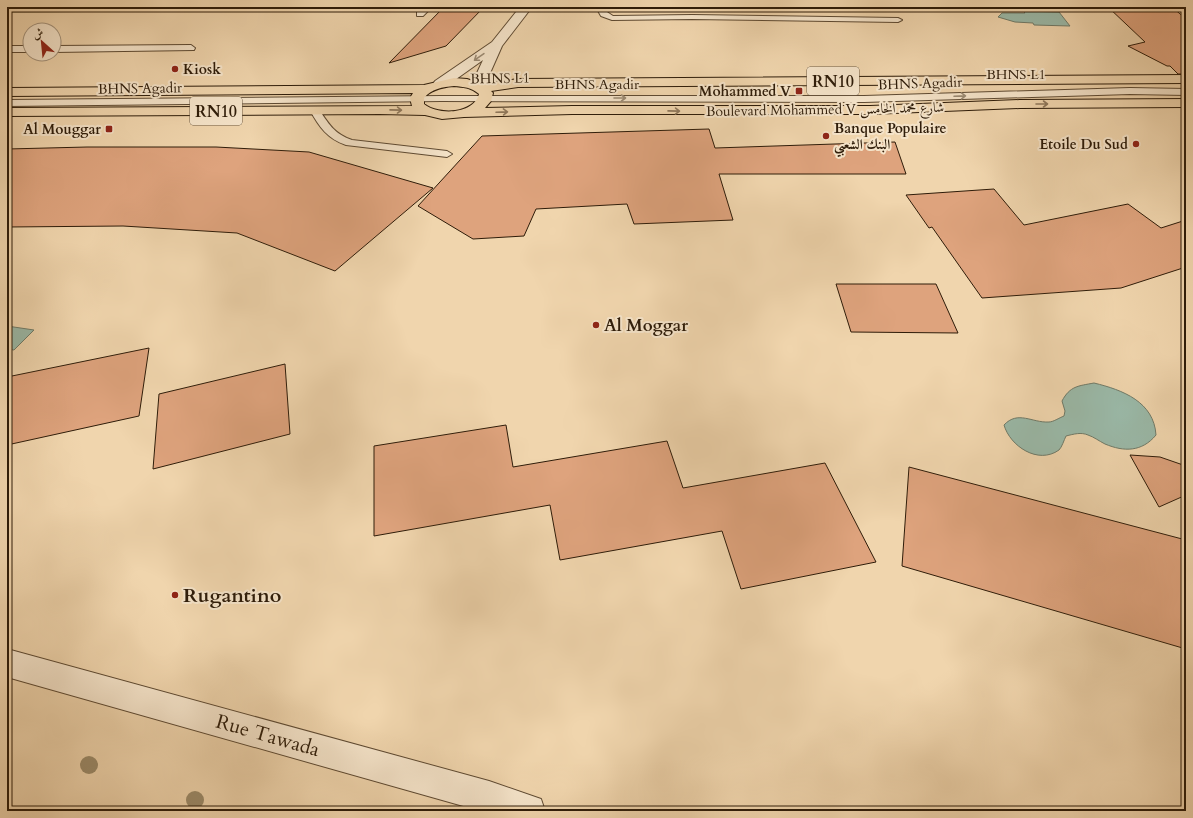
<svg xmlns="http://www.w3.org/2000/svg" width="1193" height="818" font-family="Cardo,Amiri,serif">
	<style>
		.green { fill: #b4be8e; stroke: #716d4c }
		.water { fill: #9ab9a8; stroke: #6f7a68 }
		.building { fill: #dea37d; stroke: #2e1c09 }
		.lines { fill: none; stroke-linecap: round; stroke-linejoin: round }
		.service-casing { stroke: #5e4a32; stroke-width: 2 }
		.minor-casing { stroke: #5e4a32; stroke-width: 2 }
		.primary-casing { stroke: #2e1c09; stroke-width: 2 }
		.service { fill: #f5e4ca; fill-rule: evenodd }
		.minor { fill: #f5e4ca; fill-rule: evenodd }
		.primary { fill: #f0d5ad; fill-rule: evenodd }
		.tree { fill: #9b8a69 }
		.oneway { stroke: #9b8a73 }
		.oneway2 { stroke: #8f785b }
		.poi-dot { fill: #8f2418; stroke: #f5e4ca; stroke-width: 1.5 }
		.labels { text-anchor: middle; stroke-width: 4; stroke-linejoin: round; paint-order: stroke }
		.far-poi-label { font-size: 14px; font-weight: bold; fill: #2e1c09; stroke: #f5e4ca; text-anchor: end }
		.far-street-label { font-size: 14px; fill: #2e1c09; stroke: #f5e4ca }
		.shield { fill: #f5e4ca; stroke: #6a5843; stroke-width: 1 }
		.shield-label { font-size: 16px; font-weight: bold; fill: #2e1c09 }
		.poi-label { font-size: 17px; font-weight: bold; fill: #2e1c09; stroke: #f5e4ca; text-anchor: start }
		.near-poi-label { font-size: 20px; font-weight: bold; fill: #2e1c09; stroke: #f5e4ca; text-anchor: start }
		.near-street-label { font-size: 20px; fill: #2e1c09; stroke: #f5e4ca }
	</style>
	<rect width="100%" height="100%" fill="#f0d5ad"/>
	<filter id="stains"><feTurbulence type="fractalNoise" baseFrequency=".005" numOctaves="4"/><feColorMatrix values="0 0 0 0 .2 0 0 0 0 .09 0 0 0 0 .02 0 0 0 .5 -.17"/></filter>
	<radialGradient id="worn" r=".72"><stop offset=".6" stop-color="#630" stop-opacity="0"/><stop offset="1" stop-color="#630" stop-opacity=".3"/></radialGradient>
	<path class="green" d="M 7,7 L 327,7 L 322,10 L 7,12 Z"/>
	<path class="water" d="M 1023,11 L 1059,12 L 1070,26 L 1034,25 L 1033,23 L 1015,22 L 998,17 L 1002,13 L 1025,13 Z
		M 7,326 L 34,330 L 14,350 L 7,349 Z
		M 1094,383 C 1123,390 1154,402 1156,435 C 1142,452 1124,452 1105,444 C 1099,441 1094,437 1088,435 C 1081,432 1074,434 1066,436 C 1064,440 1062,447 1059,450 C 1038,465 1010,446 1004,425 C 1018,410 1032,423 1049,422 C 1053,422 1059,418 1064,416 L 1065,411 L 1062,401 C 1070,386 1078,386 1094,383 Z"/>
	<path class="building" d="M 444,7 L 484,7 L 446,46 L 389,63 Z
		M 1108,7 L 1172,7 L 1186,19 L 1186,74 L 1178,74 L 1170,66 L 1167,66 L 1128,46 L 1145,42 Z
		M 709,129 L 715,148 L 895,142 L 906,174 L 719,174 L 733,220 L 634,224 L 627,204 L 536,209 L 524,236 L 473,239 L 418,206 L 482,136 Z
		M 87,147 L 216,147 L 309,152 L 433,188 L 335,271 L 237,233 L 123,226 L 7,227 L 7,149 Z
		M 994,189 L 1024,225 L 1128,204 L 1161,228 L 1186,220 L 1186,267 L 1121,288 L 982,298 L 932,227 L 929,228 L 906,195 Z
		M 836,284 L 936,284 L 958,333 L 851,332 Z
		M 149,348 L 139,416 L 7,445 L 7,377 Z
		M 285,364 L 290,434 L 153,469 L 159,394 Z
		M 506,425 L 513,467 L 667,441 L 683,488 L 825,463 L 876,562 L 741,589 L 722,531 L 560,560 L 550,505 L 374,536 L 374,446 Z
		M 1130,455 L 1160,457 L 1186,466 L 1186,495 L 1159,507 Z
		M 909,467 L 1186,540 L 1186,649 L 902,566 Z"/>
	<g class="lines">
		<defs>
			<path id="service" d="M 423,7 L 432,7 L 423,16 L 417,16 L 417,12 Z
				M 599,7 L 607,7 L 605,9 L 607,12 L 613,16 L 692,15 L 898,18 L 902,20 L 898,22 L 692,19 L 612,20 L 601,16 L 597,9 Z
				M 191,45 L 195,48 L 194,50 L 54,52 L 54,46 Z
				M 7,46 L 30,46 L 30,52 L 7,52 Z
				M 1130,88 L 1186,89 L 1186,95 L 1130,94 L 864,102 L 441,101 L 7,106 L 7,100 L 441,96 L 864,96 Z
				M 315,107 L 318,108 C 328,123 334,134 352,140 L 447,151 L 452,154 L 447,157 L 346,145 C 328,139 319,127 310,110 Z"/>
			<path id="minor" d="M 520,7 L 532,7 L 502,46 L 483,89 L 473,89 L 471,86 L 483,60 L 445,87 L 435,87 L 433,84 L 435,81 L 492,42 Z
				M 7,649 L 489,781 L 541,799 L 545,811 L 481,811 L 7,677 Z"/>
			<path id="primary" d="M 1186,75 L 1186,83 L 518,87 L 491,91 L 493,93 L 491,101 L 485,108 L 572,106 L 870,106 L 1020,100 L 1186,99 L 1186,107 L 1020,108 L 870,114 L 572,114 L 464,117 L 442,119 L 425,115 L 380,114 L 7,116 L 7,108 L 412,106 L 410,98 L 413,93 L 7,96 L 7,88 L 424,85 L 454,78 L 467,79 L 482,84 L 518,79 ZM 454,86 C 464,87 471,87 479,94 C 474,114 439,116 424,104 L 424,98 C 431,89 443,87 454,86 Z"/>
		</defs>
		<use href="#service" class="service-casing"/>
		<use href="#minor" class="minor-casing"/>
		<use href="#primary" class="primary-casing"/>
		<use href="#service" class="service"/>
		<use href="#minor" class="minor"/>
		<use href="#primary" class="primary"/>
	</g>
	<g class="tree">
		<circle cx="89" cy="765" r="9"/>
		<circle cx="195" cy="800" r="9"/>
	</g>
	<defs><path id="oneway-shaft" d="M-6 0H5M1.5-3L5.5 0L1.5 3" fill="none" stroke-width="1.6" stroke-linecap="round" stroke-linejoin="round"/></defs>
	<g class="oneway">
		<use href="#oneway-shaft" transform="translate(479 57) rotate(145)"/>
		<use href="#oneway-shaft" transform="translate(960 96) rotate(-2)"/>
		<use href="#oneway-shaft" transform="translate(620 98)"/>
	</g>
	<g class="oneway2">
		<use href="#oneway-shaft" transform="translate(1042 104)"/>
		<use href="#oneway-shaft" transform="translate(396 110) rotate(1)"/>
		<use href="#oneway-shaft" transform="translate(674 111) rotate(1)"/>
		<use href="#oneway-shaft" transform="translate(502 112) rotate(-2)"/>
	</g>
	<g class="poi-dot">
		<circle cx="175" cy="69" r="4"/>
		<rect x="795" y="87" width="8" height="8" rx="2"/>
		<rect x="105" y="125" width="8" height="8" rx="2"/>
		<circle cx="826" cy="136" r="4"/>
		<circle cx="1136" cy="144" r="4"/>
		<circle cx="596" cy="325" r="4"/>
		<circle cx="175" cy="595" r="4"/>
	</g>
	<g class="labels">
		<g class="far-poi-label">
			<text x="183" y="74" text-anchor="start">Kiosk</text>
			<text x="791" y="96">Mohammed V</text>
			<text x="834" y="133" text-anchor="start">Banque Populaire<tspan x="834" dy="16">البنك الشعبي</tspan></text>
			<text x="101" y="134">Al Mouggar</text>
			<text x="1128" y="149">Etoile Du Sud</text>
		</g>
		<g class="far-street-label">
			<text x="1016" y="79">BHNS L1</text>
			<text transform="translate(500 78) rotate(-1)" y="5">BHNS L1</text>
			<text transform="translate(920 83) rotate(-2)" y="5">BHNS Agadir</text>
			<text x="597" y="89">BHNS Agadir</text>
			<text transform="translate(140 88) rotate(-1)" y="5">BHNS Agadir</text>
			<text transform="translate(825 109) rotate(-1)" y="5">Boulevard Mohammed V شارع محمد الخامس</text>
		</g>
		<g class="shield">
			<rect x="807" y="67" width="52" height="28" rx="3"/>
			<rect x="190" y="97" width="52" height="28" rx="3"/>
		</g>
		<g class="shield-label">
			<text x="833" y="87">RN10</text>
			<text x="216" y="117">RN10</text>
		</g>
		<g class="poi-label">
			<text x="604" y="331">Al Moggar</text>
		</g>
		<g class="near-poi-label">
			<text x="183" y="602">Rugantino</text>
		</g>
		<g class="near-street-label">
			<text transform="translate(268 735) rotate(16)" y="7">Rue Tawada</text>
		</g>
	</g>
	<rect width="1193" height="818" fill="none" stroke="#f0d5ad" stroke-width="24"/>
	<rect x="8" y="8" width="1177" height="802" fill="none" stroke="#2e1c09" stroke-width="2"/>
	<rect x="12" y="12" width="1169" height="794" fill="none" stroke="#2e1c09"/>
	<g transform="translate(42 42) rotate(333)"><circle r="19" fill="#f5e4ca" stroke="#a5947d"/>
	<path d="M0-3L7 15L0 10L-7 15Z" fill="#8f2418"/>
	<text y="-6" font-size="11" font-weight="bold" text-anchor="middle" fill="#2e1c09">ش</text>
	</g>
	<rect width="100%" height="100%" filter="url(#stains)"/>
	<rect width="100%" height="100%" fill="url(#worn)"/>
</svg>
